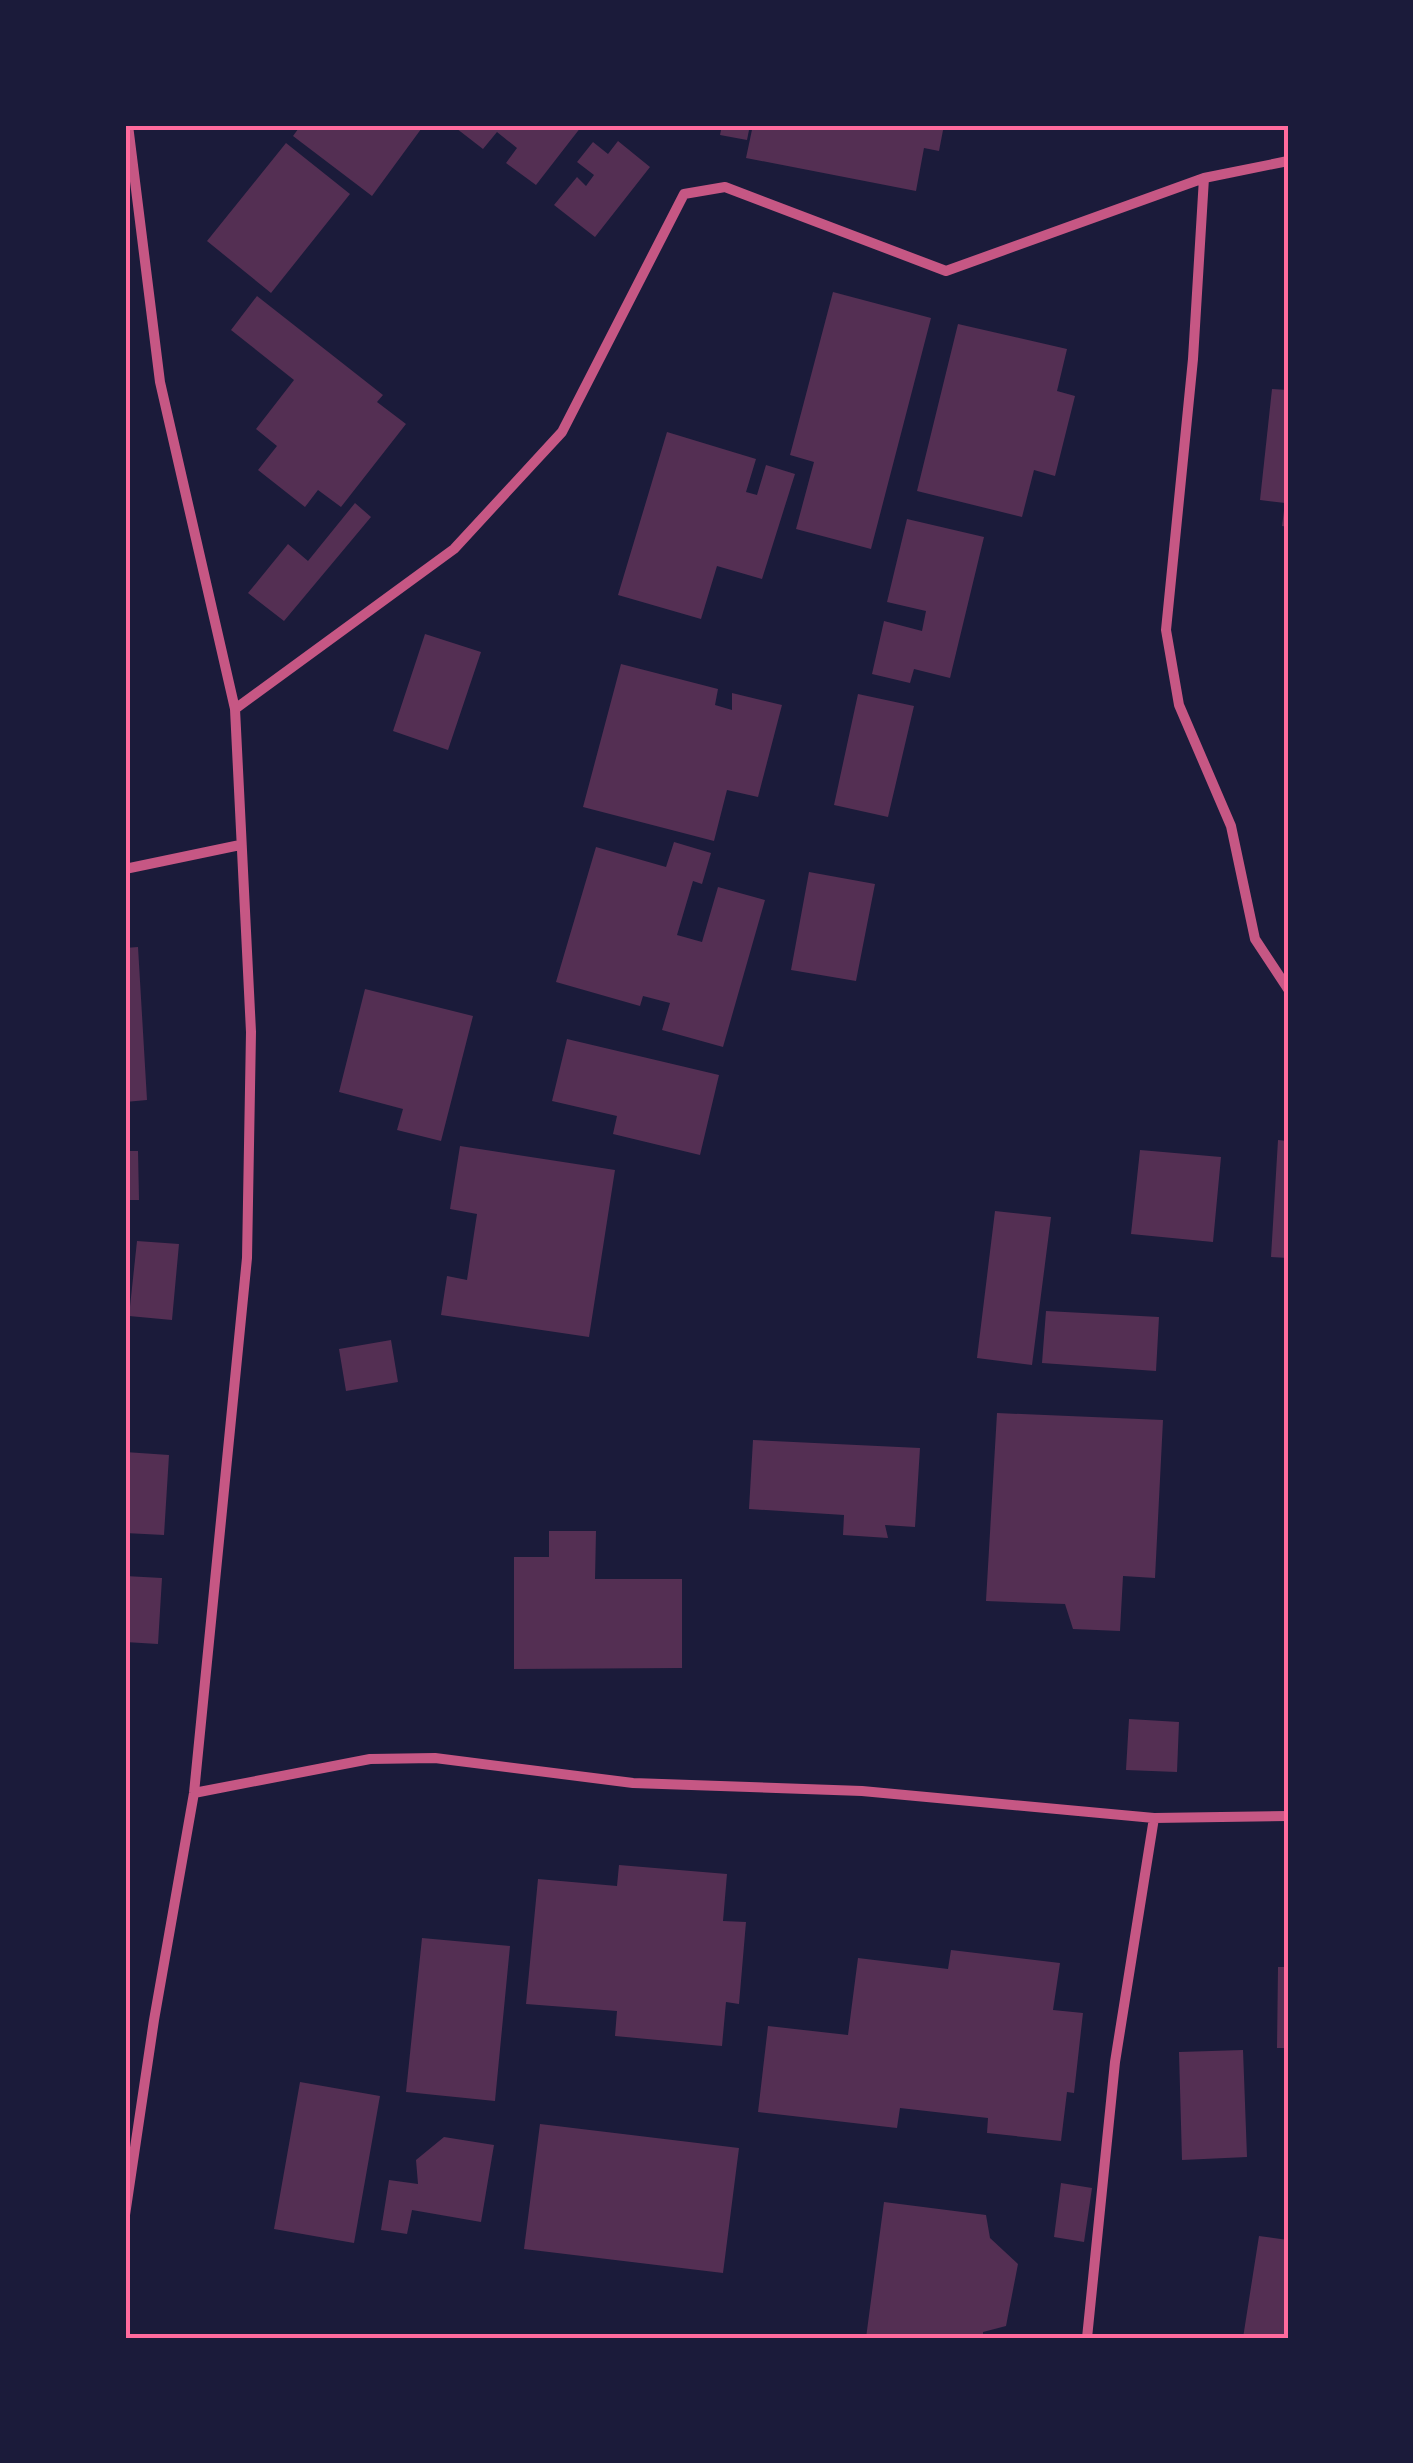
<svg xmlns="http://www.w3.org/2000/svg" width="1413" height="2463" font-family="'Roboto Condensed',sans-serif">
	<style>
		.building { fill: #542f53 }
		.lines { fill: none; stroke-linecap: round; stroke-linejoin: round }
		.minor { stroke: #c65784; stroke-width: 10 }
		.neatline { fill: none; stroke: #ff6b9d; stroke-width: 4 }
	</style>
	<rect width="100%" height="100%" fill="#1b1b3a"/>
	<path class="building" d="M 301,125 L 424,125 L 372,196 L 293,136 Z
		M 452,125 L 578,125 L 581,127 L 536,185 L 506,163 L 517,148 L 497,132 L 483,149 Z
		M 722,125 L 750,125 L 747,140 L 720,135 Z
		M 753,125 L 944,125 L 939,151 L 924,148 L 916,191 L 746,158 Z
		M 618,141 L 650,167 L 595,237 L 554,205 L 577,177 L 586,186 L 594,175 L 577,162 L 593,142 L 608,154 Z
		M 286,143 L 350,194 L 271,293 L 207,241 Z
		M 833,292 L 931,318 L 871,549 L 796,529 L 814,462 L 790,455 Z
		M 257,296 L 383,395 L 377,402 L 406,424 L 341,507 L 318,490 L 305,507 L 258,470 L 277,446 L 256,429 L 294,380 L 231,330 Z
		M 958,324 L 1067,349 L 1057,391 L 1075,396 L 1055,476 L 1034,470 L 1022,517 L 917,491 Z
		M 1272,389 L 1288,390 L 1288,527 L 1282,526 L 1285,503 L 1260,500 Z
		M 667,432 L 756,459 L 746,492 L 757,495 L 766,465 L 795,474 L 762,579 L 717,566 L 701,619 L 618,595 Z
		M 355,503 L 371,517 L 284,621 L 248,593 L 288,544 L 308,561 Z
		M 907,519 L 984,537 L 950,678 L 914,669 L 910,683 L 872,674 L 884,621 L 922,631 L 926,611 L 887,602 Z
		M 425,634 L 481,652 L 448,750 L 393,731 Z
		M 621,664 L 718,689 L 715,705 L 732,710 L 732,693 L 782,705 L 758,797 L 727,790 L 714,841 L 583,807 Z
		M 858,694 L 914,706 L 888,817 L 834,805 Z
		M 674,842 L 711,853 L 702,884 L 693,881 L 677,935 L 702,942 L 718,887 L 765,900 L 723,1047 L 662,1030 L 670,1003 L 643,996 L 640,1006 L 556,982 L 596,847 L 666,867 Z
		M 809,872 L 875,884 L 856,981 L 791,970 Z
		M 138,947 L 147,1100 L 125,1102 L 125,948 Z
		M 365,989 L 473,1016 L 441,1141 L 397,1130 L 403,1109 L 339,1092 Z
		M 567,1039 L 719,1075 L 700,1155 L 613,1134 L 617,1116 L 552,1101 Z
		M 1278,1140 L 1288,1141 L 1288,1258 L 1271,1257 Z
		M 460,1146 L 615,1170 L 589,1337 L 441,1315 L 447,1276 L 467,1280 L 477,1214 L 450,1209 Z
		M 1140,1150 L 1221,1157 L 1213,1242 L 1131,1234 Z
		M 125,1151 L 138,1151 L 139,1200 L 125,1200 Z
		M 995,1211 L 1051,1217 L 1032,1365 L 977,1358 Z
		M 137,1241 L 179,1244 L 172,1320 L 129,1316 Z
		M 1046,1311 L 1159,1317 L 1156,1371 L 1042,1363 Z
		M 391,1340 L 398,1382 L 346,1391 L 339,1349 Z
		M 997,1413 L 1163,1420 L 1155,1578 L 1123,1576 L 1120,1631 L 1073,1629 L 1065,1604 L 986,1601 Z
		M 753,1440 L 920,1448 L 915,1527 L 885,1525 L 888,1538 L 843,1535 L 844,1515 L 749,1509 Z
		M 125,1452 L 169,1455 L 164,1535 L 125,1533 Z
		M 549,1531 L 596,1531 L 595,1579 L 682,1579 L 682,1668 L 514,1669 L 514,1557 L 549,1557 Z
		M 125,1576 L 162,1578 L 158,1644 L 125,1642 Z
		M 1129,1719 L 1179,1722 L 1177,1772 L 1126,1770 Z
		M 619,1865 L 727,1874 L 723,1921 L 746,1922 L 739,2004 L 726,2002 L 722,2046 L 615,2036 L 617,2011 L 526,2004 L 538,1879 L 617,1886 Z
		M 422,1938 L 510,1946 L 495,2101 L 406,2092 Z
		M 951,1950 L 1060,1963 L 1053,2010 L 1083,2013 L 1074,2093 L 1067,2092 L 1061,2141 L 987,2133 L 988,2118 L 900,2108 L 897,2128 L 758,2112 L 768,2026 L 848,2035 L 858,1958 L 948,1969 Z
		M 1278,1967 L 1288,1967 L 1288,2048 L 1277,2048 Z
		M 1243,2050 L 1247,2157 L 1182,2160 L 1179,2052 Z
		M 300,2082 L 380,2096 L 354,2243 L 274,2229 Z
		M 540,2124 L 739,2148 L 723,2273 L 524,2249 Z
		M 444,2137 L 494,2145 L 481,2222 L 412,2210 L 407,2234 L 381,2230 L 389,2180 L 418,2184 L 416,2160 Z
		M 1061,2183 L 1092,2188 L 1084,2242 L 1054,2237 Z
		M 884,2202 L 986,2215 L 990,2238 L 1018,2264 L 1006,2326 L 983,2332 L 983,2338 L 866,2338 Z
		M 1259,2236 L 1288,2240 L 1288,2338 L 1243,2338 Z"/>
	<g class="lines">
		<path class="minor" d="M 1204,178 L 1193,359 L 1166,630 L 1179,705 L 1231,826 L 1255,939 L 1288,989
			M 235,709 L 454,549 L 562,432 L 684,194 L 725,187 L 946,271 L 1204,178 L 1288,161
			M 125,869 L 240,845
			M 194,1793 L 370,1759 L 435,1758 L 633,1783 L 862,1791 L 1154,1818 L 1288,1816
			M 125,2215 L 154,2020 L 194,1793 L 247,1258 L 251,1032 L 235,709 L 160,382 L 128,125
			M 1087,2338 L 1115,2062 L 1154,1818"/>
	</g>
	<rect width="1413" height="2463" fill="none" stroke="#1b1b3a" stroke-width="255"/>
	<rect x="128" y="128" width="1158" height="2208" class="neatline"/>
</svg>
